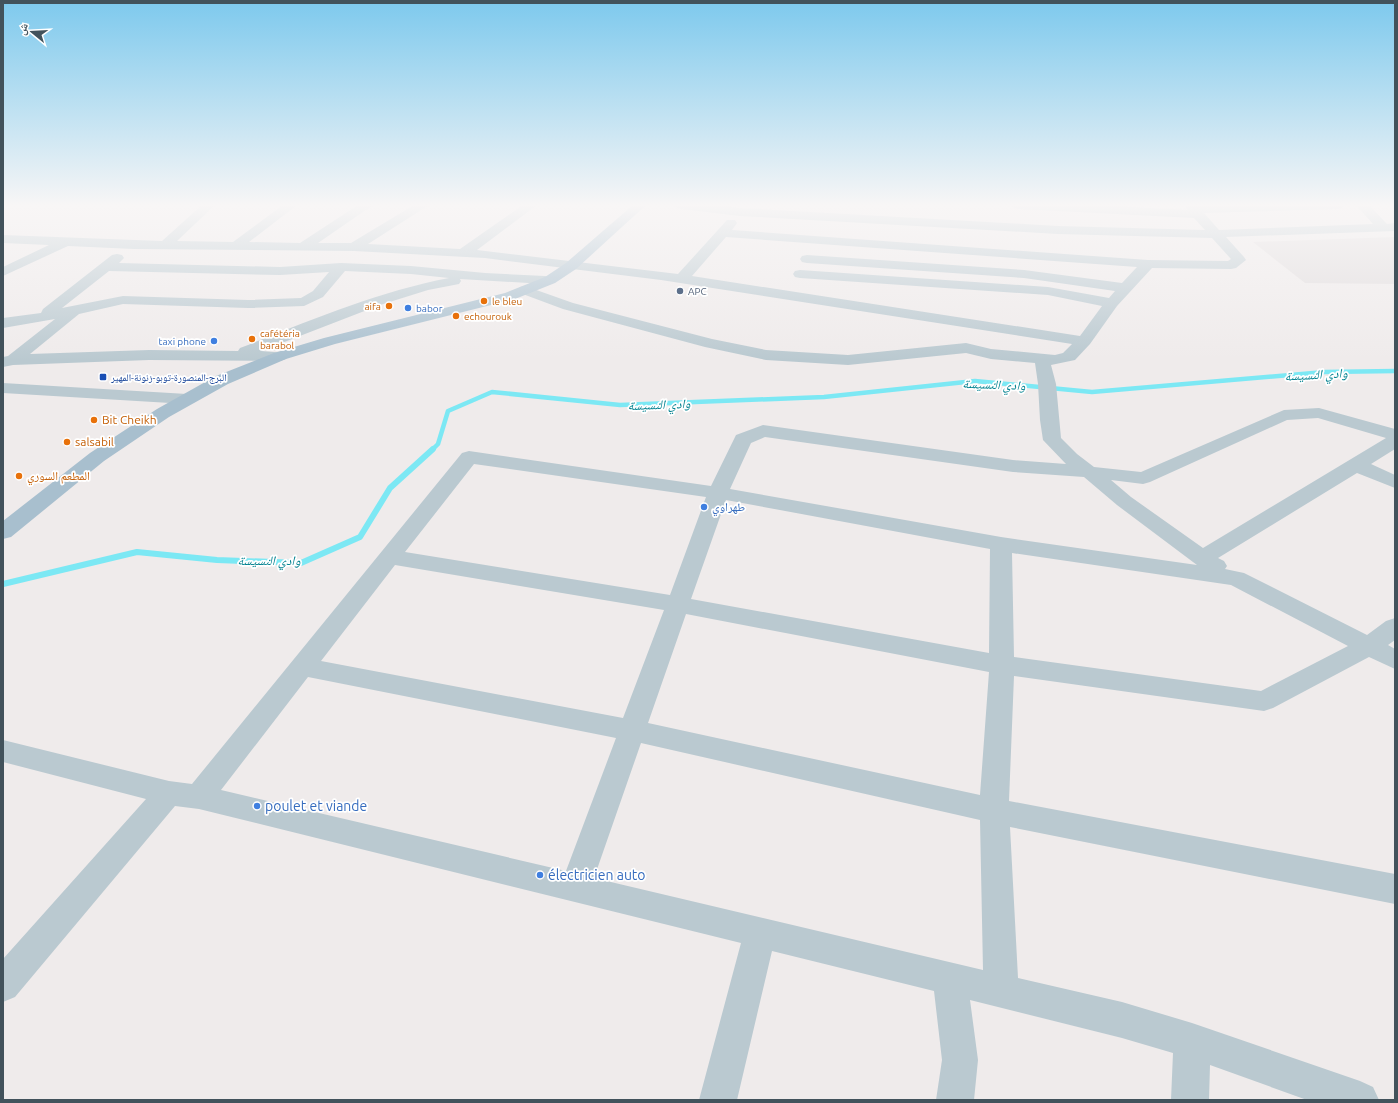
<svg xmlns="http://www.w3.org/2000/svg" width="1398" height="1103" font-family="Ubuntu,'Noto Naskh Arabic',sans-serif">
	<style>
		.education { fill: #e0dcdd }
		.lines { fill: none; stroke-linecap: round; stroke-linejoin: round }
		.stream-far1 { stroke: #7ce8f4; stroke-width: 4.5 }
		.stream { stroke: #7ce8f4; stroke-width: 6 }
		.minor { fill: #bac9d0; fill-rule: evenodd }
		.major { fill: #a8bfce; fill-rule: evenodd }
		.service-dot { fill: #5c6f8a; stroke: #fff; stroke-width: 1.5 }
		.food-dot { fill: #e8710a; stroke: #fff; stroke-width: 1.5 }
		.shop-dot { fill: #3f7fe0; stroke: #fff; stroke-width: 1.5 }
		.transit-dot { fill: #1a4fb4; stroke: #fff; stroke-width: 1.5 }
		.labels { text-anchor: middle; stroke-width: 3.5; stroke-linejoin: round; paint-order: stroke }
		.far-service-label { font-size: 10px; fill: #4e5e75; stroke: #fff; text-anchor: start }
		.far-food-label { font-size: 10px; fill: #c56008; stroke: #fff; text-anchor: start }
		.far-shop-label { font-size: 10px; fill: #366cbe; stroke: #fff; text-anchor: start }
		.far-transit-label { font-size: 10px; fill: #164399; stroke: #fff; text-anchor: start }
		.food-label { font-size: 12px; fill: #c56008; stroke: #fff; text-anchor: start }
		.shop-label { font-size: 12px; fill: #366cbe; stroke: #fff; text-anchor: start }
		.water-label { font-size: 13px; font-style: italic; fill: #038290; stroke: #fff }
		.near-shop-label { font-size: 14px; fill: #366cbe; stroke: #fff; text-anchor: start }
	</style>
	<rect width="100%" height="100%" fill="#efebeb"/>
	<path class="education" d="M 1395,237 L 1395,284 L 1305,283 L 1253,242 Z"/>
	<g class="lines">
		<path class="stream-far1" d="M 432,450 L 438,444 L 448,411 L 492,392 L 620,405 L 824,397 L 975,381 L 1092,392 L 1325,372 L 1395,371"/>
		<path class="stream" d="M 3,584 L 137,552 L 217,560 L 301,563 L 360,537 L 390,488 L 433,449"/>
		<path class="minor" d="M 202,205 L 215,205 L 177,241 L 233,242 L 283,205 L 297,205 L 249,242 L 300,243 L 358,205 L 373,205 L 318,243 L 351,243 L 414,205 L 429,205 L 368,244 L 460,249 L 523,205 L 537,205 L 477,250 L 678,274 L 727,220 L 735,220 L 737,223 L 732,230 L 1148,260 L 1228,261 L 1231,259 L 1212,238 L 1058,234 L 740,216 L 681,209 L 677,208 L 675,205 L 713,205 L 740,208 L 1058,226 L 1205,230 L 1194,218 L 1018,209 L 1014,208 L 1012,205 L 1094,205 L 1188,210 L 1184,205 L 1344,205 L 1342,208 L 1338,209 L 1204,213 L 1219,230 L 1373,224 L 1356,205 L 1369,205 L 1387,224 L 1395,223 L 1395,231 L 1226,237 L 1244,257 L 1246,260 L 1236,268 L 1231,269 L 1152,268 L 1117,306 L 1090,344 L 1075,360 L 1051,365 L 1056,384 L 1061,438 L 1077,454 L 1094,467 L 1141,472 L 1284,410 L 1319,408 L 1395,429 L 1395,449 L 1371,464 L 1395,475 L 1395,488 L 1357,473 L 1218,558 L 1224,561 L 1227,566 L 1225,569 L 1244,573 L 1367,635 L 1386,621 L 1395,618 L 1395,640 L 1388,645 L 1395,649 L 1395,669 L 1369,657 L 1273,708 L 1264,711 L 1014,676 L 1009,801 L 1395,874 L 1395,904 L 1010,827 L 1018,978 L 1122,1002 L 1192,1023 L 1360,1081 L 1373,1087 L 1379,1100 L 1307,1100 L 1210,1065 L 1209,1100 L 1171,1100 L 1173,1053 L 1122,1038 L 970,1000 L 978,1060 L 974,1100 L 936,1100 L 942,1060 L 934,991 L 772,951 L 737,1100 L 699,1100 L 741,943 L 199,809 L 175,806 L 15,997 L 3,1002 L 3,959 L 146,799 L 3,762 L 3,740 L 169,781 L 192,784 L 462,453 L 469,451 L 711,486 L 736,435 L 763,425 L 1013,460 L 1066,464 L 1043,440 L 1040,420 L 1038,384 L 1035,363 L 991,359 L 966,353 L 848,365 L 766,360 L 705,347 L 563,309 L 520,293 L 518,290 L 520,287 L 525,286 L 573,303 L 712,339 L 766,350 L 848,355 L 966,343 L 991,349 L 1055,355 L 1063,353 L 1072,344 L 661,280 L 485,258 L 354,251 L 134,249 L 68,246 L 3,276 L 3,267 L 49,245 L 3,243 L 3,235 L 162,241 ZM 726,237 L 1137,267 L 1122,283 L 1024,270 L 807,255 L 802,256 L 800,259 L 802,262 L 807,263 L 1024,278 L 1115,291 L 1109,298 L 1048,287 L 800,270 L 795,271 L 793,274 L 795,277 L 800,278 L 1048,295 L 1102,306 L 1080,336 L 692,276 ZM 1318,418 L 1386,438 L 1203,548 L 1131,497 L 1111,480 L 1143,484 L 1150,482 L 1287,420 ZM 765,437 L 1013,472 L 1084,477 L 1117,505 L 1197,565 L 1001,537 L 730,489 L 751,443 ZM 474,464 L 706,497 L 670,595 L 405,552 ZM 726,500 L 990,549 L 989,653 L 691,599 ZM 1012,553 L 1231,585 L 1348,646 L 1261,691 L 1014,657 ZM 395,565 L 664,610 L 623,718 L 321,661 ZM 686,614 L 989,672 L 980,795 L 648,723 ZM 308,677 L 616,738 L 566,871 L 221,790 ZM 641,743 L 980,820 L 983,970 L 594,878 Z
			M 117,254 L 122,255 L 124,258 L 119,263 L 280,267 L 341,263 L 411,266 L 485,273 L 545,276 L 550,277 L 552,280 L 550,283 L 545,284 L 460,279 L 461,281 L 459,284 L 428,290 L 380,305 L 261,351 L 286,353 L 288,356 L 286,359 L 280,361 L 149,360 L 13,365 L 3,367 L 3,357 L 8,356 L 55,319 L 3,328 L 3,318 L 41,313 L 43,309 L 112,255 ZM 109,271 L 280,275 L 329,272 L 313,291 L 301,298 L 248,300 L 123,296 L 62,308 ZM 345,271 L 411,274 L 449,278 C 376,292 309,321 240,348 L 238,351 L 149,350 L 30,354 L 79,314 L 123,304 L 248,308 L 304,306 L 323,297 Z
			M 3,383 L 187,394 L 193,395 L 196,399 L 193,403 L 187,404 L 3,393 Z"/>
		<path class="major" d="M 633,205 L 646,205 L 576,269 L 555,283 L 515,299 L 335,344 L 286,359 L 228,384 L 169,417 L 104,461 L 11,537 L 3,539 L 3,521 L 90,453 L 157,409 L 216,376 L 274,353 L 324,338 L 505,293 L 545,277 L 566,263 Z"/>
	</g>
	<linearGradient id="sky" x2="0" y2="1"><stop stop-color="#7dc9ed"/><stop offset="0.57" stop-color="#f8f6f6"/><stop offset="1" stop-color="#f8f6f6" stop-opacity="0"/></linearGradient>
	<rect width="1398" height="360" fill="url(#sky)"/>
	<circle class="service-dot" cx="680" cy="291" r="4"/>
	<g class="food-dot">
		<circle cx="484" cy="301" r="4"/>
		<circle cx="389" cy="306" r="4"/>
		<circle cx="456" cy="316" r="4"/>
		<circle cx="252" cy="339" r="4"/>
		<circle cx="94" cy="420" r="4"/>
		<circle cx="67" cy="442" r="4"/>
		<circle cx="19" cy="476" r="4"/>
	</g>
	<g class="shop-dot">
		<circle cx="408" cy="308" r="4"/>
		<circle cx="214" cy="341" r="4"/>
		<circle cx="704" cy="507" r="4"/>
		<circle cx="257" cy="806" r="4"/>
		<circle cx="540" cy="875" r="4"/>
	</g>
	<rect class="transit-dot" x="99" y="373" width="8" height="8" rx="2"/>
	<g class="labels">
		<g class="far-service-label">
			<text x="688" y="295">APC</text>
		</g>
		<g class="far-food-label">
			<text x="492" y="305">le bleu</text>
			<text x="381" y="310" text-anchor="end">aifa</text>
			<text x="464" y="320">echourouk</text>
			<text x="260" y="337">cafétéria<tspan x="260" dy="12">barabol</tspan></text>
		</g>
		<g class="far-shop-label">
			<text x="416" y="312">babor</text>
			<text x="206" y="345" text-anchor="end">taxi phone</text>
		</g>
		<g class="far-transit-label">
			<text x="111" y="381">البرج-المنصورة-توبو-زنونة-المهير</text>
		</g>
		<g class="food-label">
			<text x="102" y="424">Bit Cheikh</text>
			<text x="75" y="446">salsabil</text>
			<text x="27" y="480">المطعم السوري</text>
		</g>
		<g class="shop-label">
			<text x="712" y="511">طهراوي</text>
		</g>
		<g class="water-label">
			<text transform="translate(1316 374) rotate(-3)" y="5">وادي النسيسة</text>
			<text transform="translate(994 384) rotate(2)" y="5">وادي النسيسة</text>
			<text transform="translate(659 404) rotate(-2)" y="5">وادي النسيسة</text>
			<text x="269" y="565">وادي النسيسة</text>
		</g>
		<g class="near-shop-label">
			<text x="265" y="811">poulet et viande</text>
			<text x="548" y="880">électricien auto</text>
		</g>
	</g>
	<rect width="1398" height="1103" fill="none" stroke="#42525b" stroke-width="8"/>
	<g transform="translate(32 32) rotate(288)" stroke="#ffffff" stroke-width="3" paint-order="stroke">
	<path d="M0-3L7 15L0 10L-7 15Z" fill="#42525b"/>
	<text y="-6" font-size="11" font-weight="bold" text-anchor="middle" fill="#42525b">ش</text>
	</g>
</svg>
